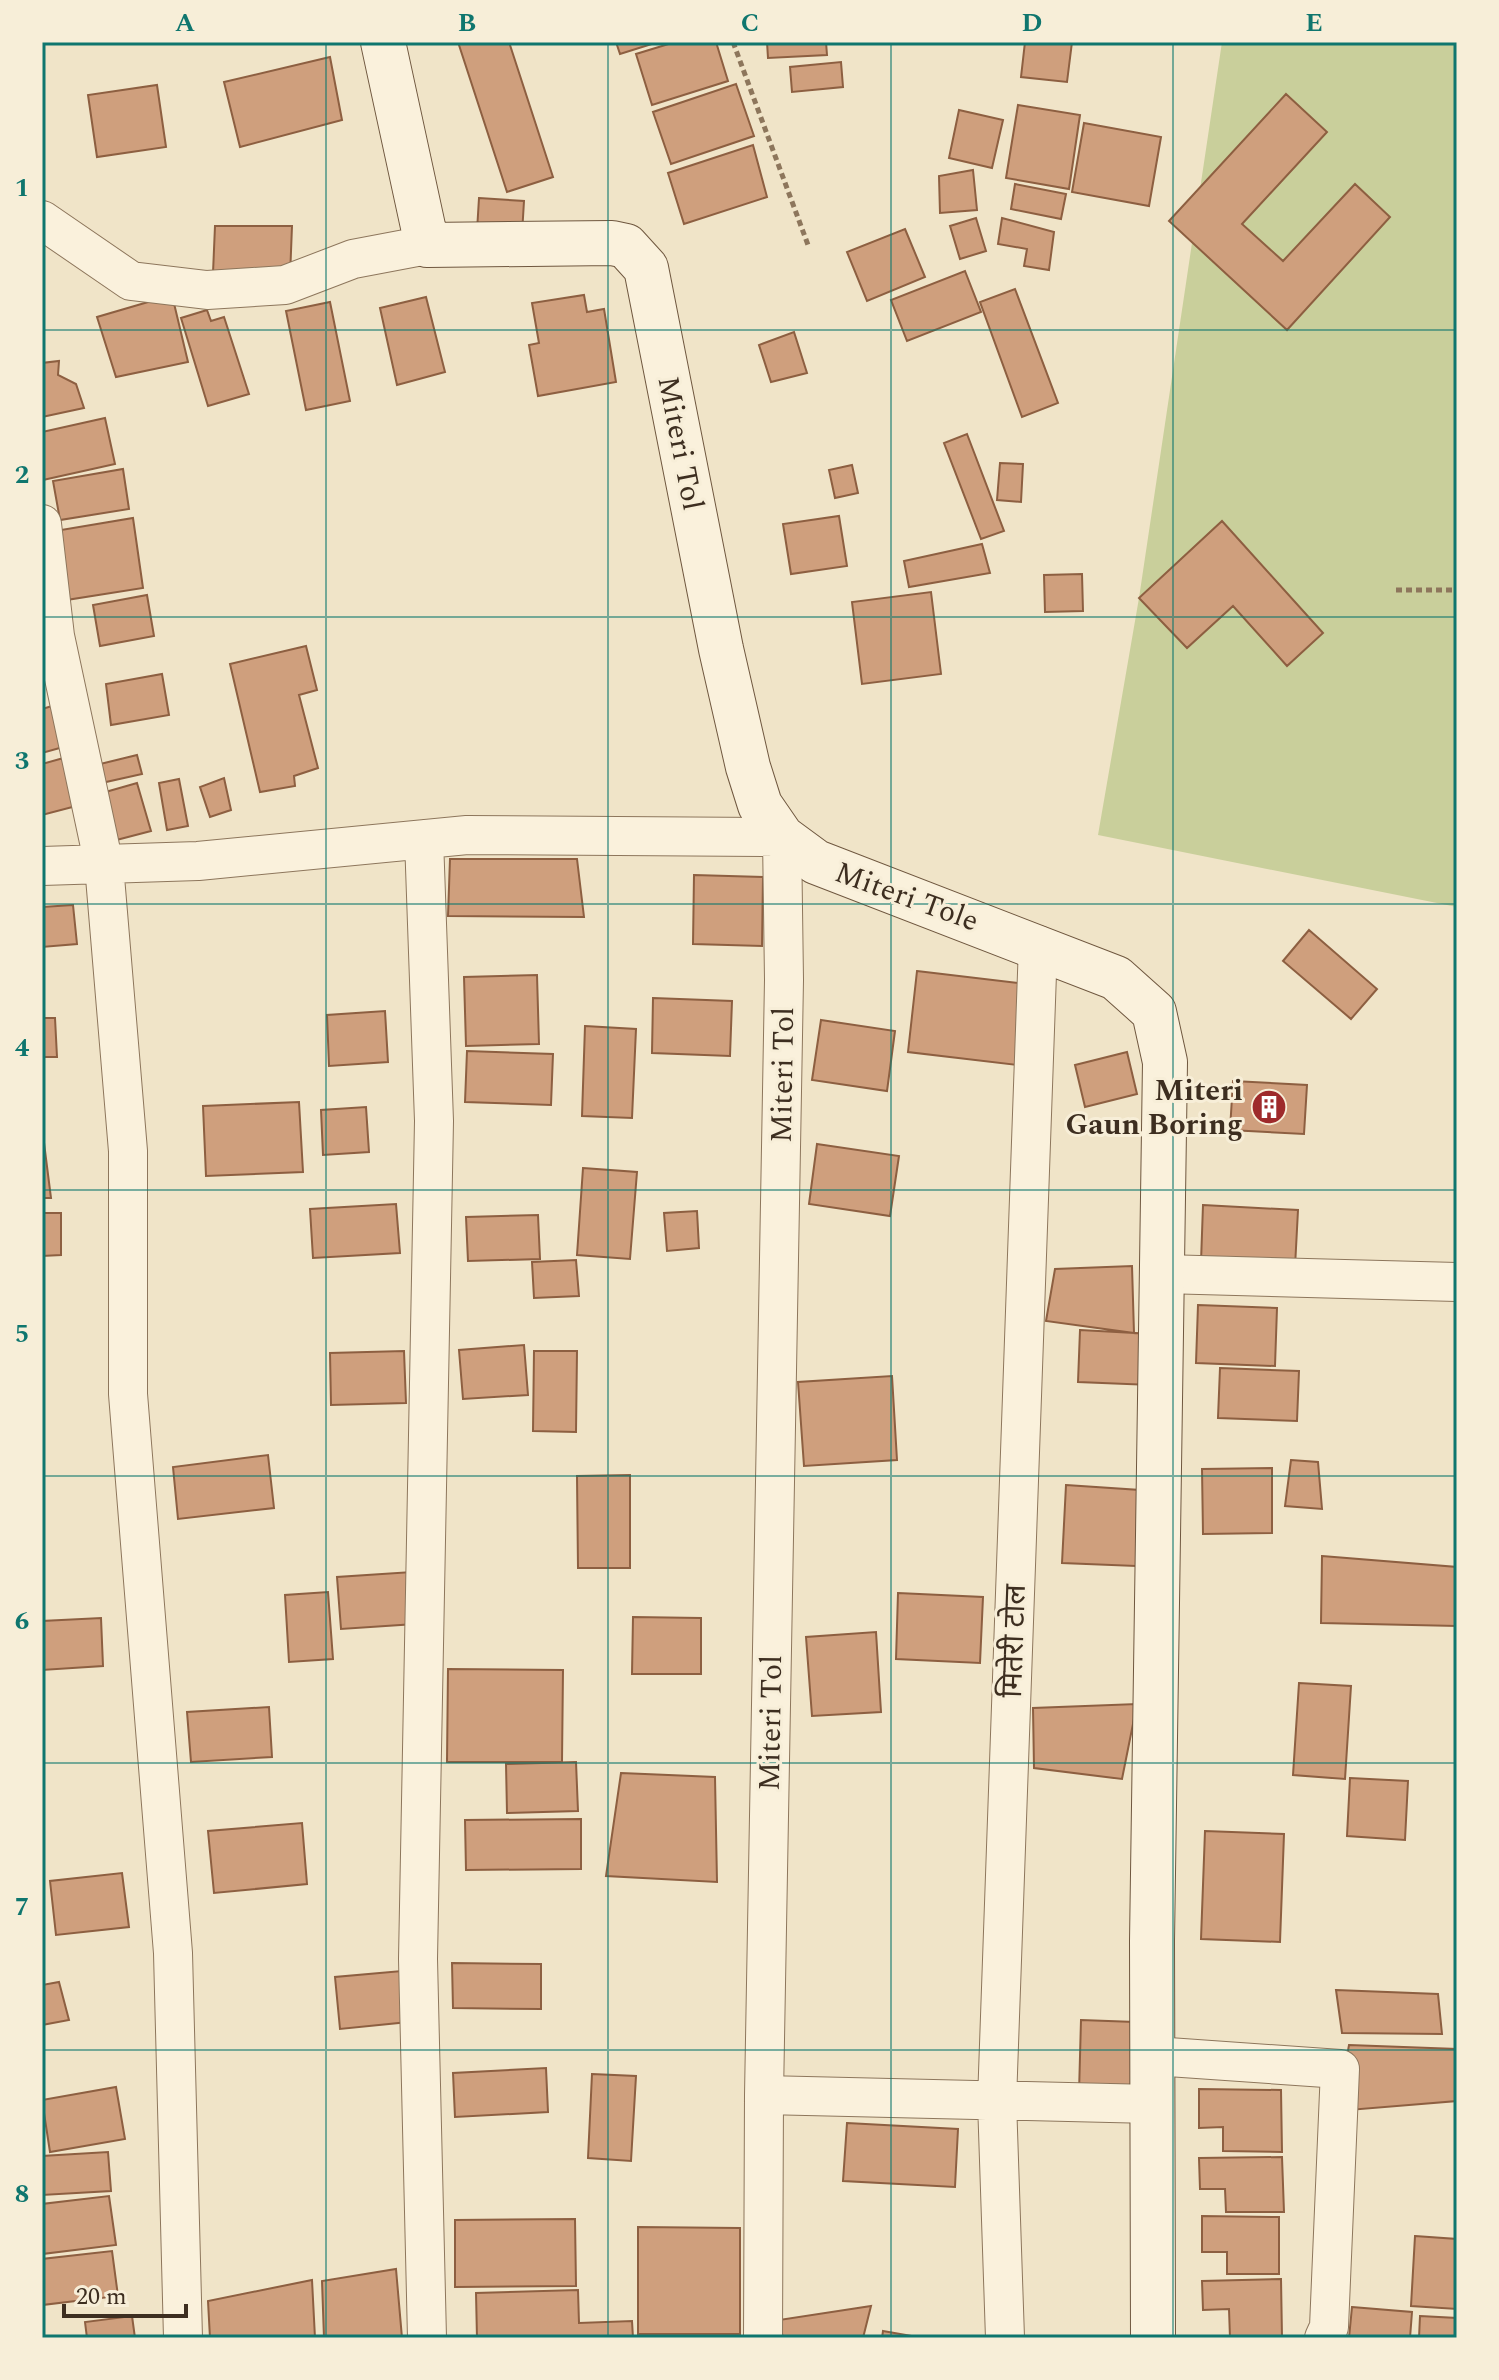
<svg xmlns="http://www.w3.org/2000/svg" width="1499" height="2380" font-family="Spectral,'Noto Sans Devanagari',serif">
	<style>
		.green { fill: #c9cf9b }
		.building { fill: #cf9f7d; stroke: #8d5f41; stroke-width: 2 }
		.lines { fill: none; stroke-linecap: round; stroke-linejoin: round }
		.street-casing { stroke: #8d765c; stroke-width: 40 }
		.secondary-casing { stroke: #6f573f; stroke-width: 46 }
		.path { stroke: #8d765c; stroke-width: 5; stroke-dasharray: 6 4; stroke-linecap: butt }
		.street { stroke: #faf1dc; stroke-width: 38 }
		.secondary { stroke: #faf1dc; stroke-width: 44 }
		.grid { fill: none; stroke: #0f766e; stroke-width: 2; stroke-opacity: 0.55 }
		.labels { text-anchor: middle; stroke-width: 6; stroke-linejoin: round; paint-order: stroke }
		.street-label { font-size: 30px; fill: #3d2e20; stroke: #f7eed8 }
		.poi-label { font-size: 30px; font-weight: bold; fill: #3d2e20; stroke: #f7eed8; text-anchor: end }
		.neatline { fill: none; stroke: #0f766e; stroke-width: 3 }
		.grid-label { font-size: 26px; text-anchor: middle; font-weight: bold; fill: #0f766e }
	</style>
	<rect width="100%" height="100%" fill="#f0e4c8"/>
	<path class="green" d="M 1222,42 L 1457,42 L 1457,907 L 1098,835 L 1139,598 Z"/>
	<path class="building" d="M 458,42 L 509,42 L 553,177 L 507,192 Z
		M 616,42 L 658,42 L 620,54 Z
		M 675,42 L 716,42 L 728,81 L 652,105 L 636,54 Z
		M 767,42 L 826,42 L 827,55 L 768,58 Z
		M 1025,42 L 1072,42 L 1067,82 L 1021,77 Z
		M 330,57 L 342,120 L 240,147 L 224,82 Z
		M 841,62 L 843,87 L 792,92 L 790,67 Z
		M 736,84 L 754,136 L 671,164 L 653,112 Z
		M 157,85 L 166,147 L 97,157 L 88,95 Z
		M 1286,94 L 1327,132 L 1242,224 L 1283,261 L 1355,184 L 1390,217 L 1287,330 L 1169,221 Z
		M 1018,105 L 1080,115 L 1069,189 L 1006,178 Z
		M 959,110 L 1003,120 L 992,168 L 949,158 Z
		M 1084,123 L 1161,137 L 1149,206 L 1072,192 Z
		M 753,145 L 767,197 L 684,224 L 668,173 Z
		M 973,170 L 977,210 L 940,213 L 939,176 Z
		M 1015,184 L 1066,194 L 1061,219 L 1011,209 Z
		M 479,198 L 524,201 L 522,234 L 477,231 Z
		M 976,218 L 986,251 L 960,259 L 950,226 Z
		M 1002,218 L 1054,232 L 1049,270 L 1024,266 L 1027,249 L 998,244 Z
		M 215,226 L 292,226 L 290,277 L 213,273 Z
		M 905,229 L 925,277 L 867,301 L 847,252 Z
		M 965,271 L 981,312 L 907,341 L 891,300 Z
		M 1015,289 L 1058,403 L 1022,417 L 980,302 Z
		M 172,295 L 188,362 L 116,377 L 97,317 Z
		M 584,295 L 587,312 L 604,309 L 616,382 L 538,396 L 529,345 L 539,343 L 532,303 Z
		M 426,297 L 445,372 L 397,385 L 380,308 Z
		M 330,302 L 350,401 L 306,410 L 286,311 Z
		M 207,310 L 211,321 L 224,317 L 249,394 L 208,406 L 181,318 Z
		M 794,332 L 807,373 L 771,382 L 759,345 Z
		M 59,361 L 58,375 L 76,384 L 84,408 L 42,417 L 42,363 Z
		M 105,418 L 115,464 L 43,480 L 42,432 Z
		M 967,434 L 1004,531 L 981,539 L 944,443 Z
		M 1000,463 L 1023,464 L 1021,502 L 997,500 Z
		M 852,465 L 858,493 L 835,498 L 829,470 Z
		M 123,469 L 129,509 L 60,520 L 53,481 Z
		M 839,516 L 847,566 L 791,574 L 783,524 Z
		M 133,518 L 143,588 L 60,601 L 49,532 Z
		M 1222,521 L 1323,633 L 1287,666 L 1233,606 L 1187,648 L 1139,598 Z
		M 982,544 L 990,573 L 909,587 L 904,561 Z
		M 1082,574 L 1083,611 L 1045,612 L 1044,575 Z
		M 931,592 L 941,674 L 862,684 L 852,602 Z
		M 147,595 L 154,636 L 100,646 L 93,605 Z
		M 306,646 L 317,690 L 299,695 L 318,768 L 294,776 L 295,786 L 260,792 L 230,664 Z
		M 162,674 L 169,715 L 111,725 L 106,684 Z
		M 62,703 L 74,744 L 42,753 L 42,709 Z
		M 137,755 L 142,774 L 97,784 L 92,766 Z
		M 67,757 L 80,805 L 42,815 L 42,764 Z
		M 224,778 L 231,810 L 210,817 L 200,787 Z
		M 179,779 L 188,826 L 167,830 L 159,783 Z
		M 137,783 L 151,831 L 105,843 L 95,795 Z
		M 450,859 L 577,859 L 584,917 L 448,916 Z
		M 694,875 L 763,877 L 762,946 L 693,944 Z
		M 73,905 L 77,944 L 42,947 L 42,907 Z
		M 1309,930 L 1377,989 L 1351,1019 L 1283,961 Z
		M 917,971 L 1026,984 L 1017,1065 L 908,1052 Z
		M 537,975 L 539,1044 L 466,1046 L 464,977 Z
		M 653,998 L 732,1001 L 730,1056 L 652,1053 Z
		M 385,1011 L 388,1062 L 329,1066 L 327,1015 Z
		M 42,1018 L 55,1018 L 57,1057 L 42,1057 Z
		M 821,1020 L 895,1031 L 887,1091 L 812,1080 Z
		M 585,1026 L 636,1029 L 632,1118 L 582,1116 Z
		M 467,1051 L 553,1054 L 551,1105 L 465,1102 Z
		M 1127,1052 L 1137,1094 L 1085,1107 L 1075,1065 Z
		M 1233,1081 L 1307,1085 L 1304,1134 L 1230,1130 Z
		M 299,1102 L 303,1172 L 206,1176 L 203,1106 Z
		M 366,1107 L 369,1152 L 323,1155 L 321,1110 Z
		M 42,1127 L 51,1198 L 42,1198 Z
		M 817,1144 L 899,1156 L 890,1216 L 809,1204 Z
		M 583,1168 L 637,1172 L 630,1259 L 577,1255 Z
		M 396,1204 L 400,1253 L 313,1258 L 310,1209 Z
		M 1203,1205 L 1298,1210 L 1295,1267 L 1201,1262 Z
		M 697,1211 L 699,1248 L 667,1251 L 664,1213 Z
		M 42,1213 L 61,1213 L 61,1255 L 42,1256 Z
		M 538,1215 L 540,1259 L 468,1261 L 466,1217 Z
		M 576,1260 L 579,1296 L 534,1298 L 532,1262 Z
		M 1132,1266 L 1134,1333 L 1046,1321 L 1055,1269 Z
		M 1198,1305 L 1277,1308 L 1275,1366 L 1196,1363 Z
		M 1080,1330 L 1153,1334 L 1151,1385 L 1078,1382 Z
		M 524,1345 L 528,1395 L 463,1399 L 459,1350 Z
		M 404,1351 L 406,1403 L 331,1405 L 330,1353 Z
		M 534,1351 L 577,1351 L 576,1432 L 533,1431 Z
		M 1220,1368 L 1299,1371 L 1297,1421 L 1218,1418 Z
		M 892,1376 L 897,1460 L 804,1466 L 798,1382 Z
		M 268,1455 L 274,1508 L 178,1519 L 173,1467 Z
		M 1291,1460 L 1318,1462 L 1322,1509 L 1285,1506 Z
		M 1272,1468 L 1272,1533 L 1203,1534 L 1202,1469 Z
		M 630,1475 L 630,1568 L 578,1568 L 577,1476 Z
		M 1066,1485 L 1140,1490 L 1136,1566 L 1062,1563 Z
		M 1322,1556 L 1457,1567 L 1457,1626 L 1321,1623 Z
		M 412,1572 L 415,1624 L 341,1629 L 337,1577 Z
		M 328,1592 L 333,1659 L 289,1662 L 285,1595 Z
		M 898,1593 L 983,1597 L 980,1663 L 896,1659 Z
		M 633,1617 L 701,1618 L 701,1674 L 632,1674 Z
		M 101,1618 L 103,1666 L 42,1670 L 42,1621 Z
		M 876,1632 L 881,1712 L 812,1716 L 806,1637 Z
		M 448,1669 L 563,1670 L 562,1762 L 447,1762 Z
		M 1299,1683 L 1351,1686 L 1345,1779 L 1293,1775 Z
		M 1137,1704 L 1122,1779 L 1034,1768 L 1033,1708 Z
		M 269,1707 L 272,1757 L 191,1762 L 187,1712 Z
		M 576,1762 L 578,1811 L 507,1813 L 506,1764 Z
		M 621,1773 L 715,1777 L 717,1882 L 606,1876 Z
		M 1350,1778 L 1408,1781 L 1405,1840 L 1347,1836 Z
		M 581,1819 L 581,1869 L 466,1870 L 465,1820 Z
		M 302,1823 L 307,1884 L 214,1893 L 208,1831 Z
		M 1205,1831 L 1284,1834 L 1280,1942 L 1201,1939 Z
		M 122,1873 L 129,1927 L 56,1935 L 50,1881 Z
		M 452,1963 L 541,1964 L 541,2009 L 453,2008 Z
		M 413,1970 L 418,2021 L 340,2029 L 335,1977 Z
		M 59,1982 L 69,2020 L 42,2025 L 42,1985 Z
		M 1336,1990 L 1438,1994 L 1442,2034 L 1342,2033 Z
		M 1081,2020 L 1135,2022 L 1133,2094 L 1079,2093 Z
		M 1349,2045 L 1457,2049 L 1457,2101 L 1337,2111 Z
		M 546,2068 L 548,2112 L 455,2117 L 453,2073 Z
		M 592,2074 L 636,2076 L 631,2161 L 588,2158 Z
		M 116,2087 L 125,2139 L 50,2152 L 42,2100 Z
		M 1199,2089 L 1281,2090 L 1282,2152 L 1223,2151 L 1223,2127 L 1199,2128 Z
		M 847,2123 L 958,2129 L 955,2187 L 843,2181 Z
		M 108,2152 L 111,2191 L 42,2195 L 42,2156 Z
		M 1282,2157 L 1284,2212 L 1226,2212 L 1225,2189 L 1200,2189 L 1199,2158 Z
		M 109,2196 L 116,2245 L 42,2254 L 42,2204 Z
		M 1202,2216 L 1279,2217 L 1279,2274 L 1227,2274 L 1227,2252 L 1202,2252 Z
		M 575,2219 L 576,2286 L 455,2287 L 455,2220 Z
		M 638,2227 L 740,2228 L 740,2334 L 638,2334 Z
		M 1415,2236 L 1457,2239 L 1457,2309 L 1411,2306 Z
		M 112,2251 L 118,2296 L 42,2305 L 42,2259 Z
		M 396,2269 L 402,2338 L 324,2338 L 322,2281 Z
		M 1281,2279 L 1282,2337 L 1230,2338 L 1229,2309 L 1203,2310 L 1202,2281 Z
		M 312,2280 L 315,2338 L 210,2338 L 208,2301 Z
		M 578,2290 L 579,2323 L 632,2321 L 633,2338 L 477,2338 L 476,2293 Z
		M 871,2306 L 863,2338 L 783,2338 L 779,2320 Z
		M 1352,2307 L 1412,2312 L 1410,2338 L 1349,2338 Z
		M 132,2316 L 135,2338 L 87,2338 L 85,2322 Z
		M 1420,2316 L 1457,2318 L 1457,2338 L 1419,2338 Z
		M 883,2331 L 923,2338 L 882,2338 Z"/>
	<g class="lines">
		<defs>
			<path id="street" d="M 42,220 L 131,281 L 207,290 L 285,285 L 353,259 L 427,245
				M 42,524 L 55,636 L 104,865 L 128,1151 L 128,1394 L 173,1953 L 183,2338
				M 424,839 L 434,1121 L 418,1959 L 427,2338
				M 42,866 L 198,861 L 467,835 L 782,837 L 784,980 L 764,2095 L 763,2338
				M 1163,1274 L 1457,1282
				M 1154,2056 L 1340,2069 L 1329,2327 L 1324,2338
				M 764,2095 L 1152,2104
				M 1005,2338 L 997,2101 L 1038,945"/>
			<path id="secondary" d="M 383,42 L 427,245 L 612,243 L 626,246 L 646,268 L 721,649 L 748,767 L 760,805 L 782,837 L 816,862 L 1116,978 L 1154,1012 L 1165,1062 L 1152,1941 L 1153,2338"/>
		</defs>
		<use href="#street" class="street-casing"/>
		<use href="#secondary" class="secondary-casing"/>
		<path class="path" d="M 733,42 L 808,245
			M 1396,590 L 1457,590"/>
		<use href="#street" class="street"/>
		<use href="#secondary" class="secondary"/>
	</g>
	<path class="grid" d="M 326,42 L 326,2338M 608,42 L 608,2338M 891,42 L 891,2338M 1173,42 L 1173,2338M 42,330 L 1457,330M 42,617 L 1457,617M 42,904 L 1457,904M 42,1190 L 1457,1190M 42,1476 L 1457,1476M 42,1763 L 1457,1763M 42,2050 L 1457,2050"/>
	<defs>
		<symbol id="building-disc" viewBox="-11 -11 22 22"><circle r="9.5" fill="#9e2a2b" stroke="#f7eed8"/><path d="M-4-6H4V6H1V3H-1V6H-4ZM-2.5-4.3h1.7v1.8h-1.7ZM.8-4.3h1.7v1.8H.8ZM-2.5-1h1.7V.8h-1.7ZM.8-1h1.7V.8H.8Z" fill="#fff"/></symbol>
	</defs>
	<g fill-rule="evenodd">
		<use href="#building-disc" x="1249" y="1087" width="40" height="40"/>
	</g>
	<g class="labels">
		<g class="street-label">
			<text transform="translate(681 443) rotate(79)" y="10">Miteri Tol</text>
			<text transform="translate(907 896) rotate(20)" y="10">Miteri Tole</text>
			<text transform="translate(782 1075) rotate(-89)" y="10">Miteri Tol</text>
			<text transform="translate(1013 1641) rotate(-88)" y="10">मितेरी टोल</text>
			<text transform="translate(770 1723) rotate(-89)" y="10">Miteri Tol</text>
		</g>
		<g class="poi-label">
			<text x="1243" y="1100">Miteri<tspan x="1243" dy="34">Gaun Boring</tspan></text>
		</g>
	</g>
	<rect width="1499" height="2380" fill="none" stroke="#f7eed8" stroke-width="88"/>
	<path d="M64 2304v12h122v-12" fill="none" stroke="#3d2e20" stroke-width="4"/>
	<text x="76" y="2304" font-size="24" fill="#3d2e20" stroke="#f7eed8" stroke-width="6" paint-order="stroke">20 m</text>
	<rect x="44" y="44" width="1411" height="2292" class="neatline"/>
	<g class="grid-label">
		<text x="185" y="31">A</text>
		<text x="467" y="31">B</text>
		<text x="750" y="31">C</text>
		<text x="1032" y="31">D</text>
		<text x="1314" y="31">E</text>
		<text x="22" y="196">1</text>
		<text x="22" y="483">2</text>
		<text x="22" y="769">3</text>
		<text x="22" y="1056">4</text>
		<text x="22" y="1342">5</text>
		<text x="22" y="1629">6</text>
		<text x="22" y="1915">7</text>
		<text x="22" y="2202">8</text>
	</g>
</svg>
